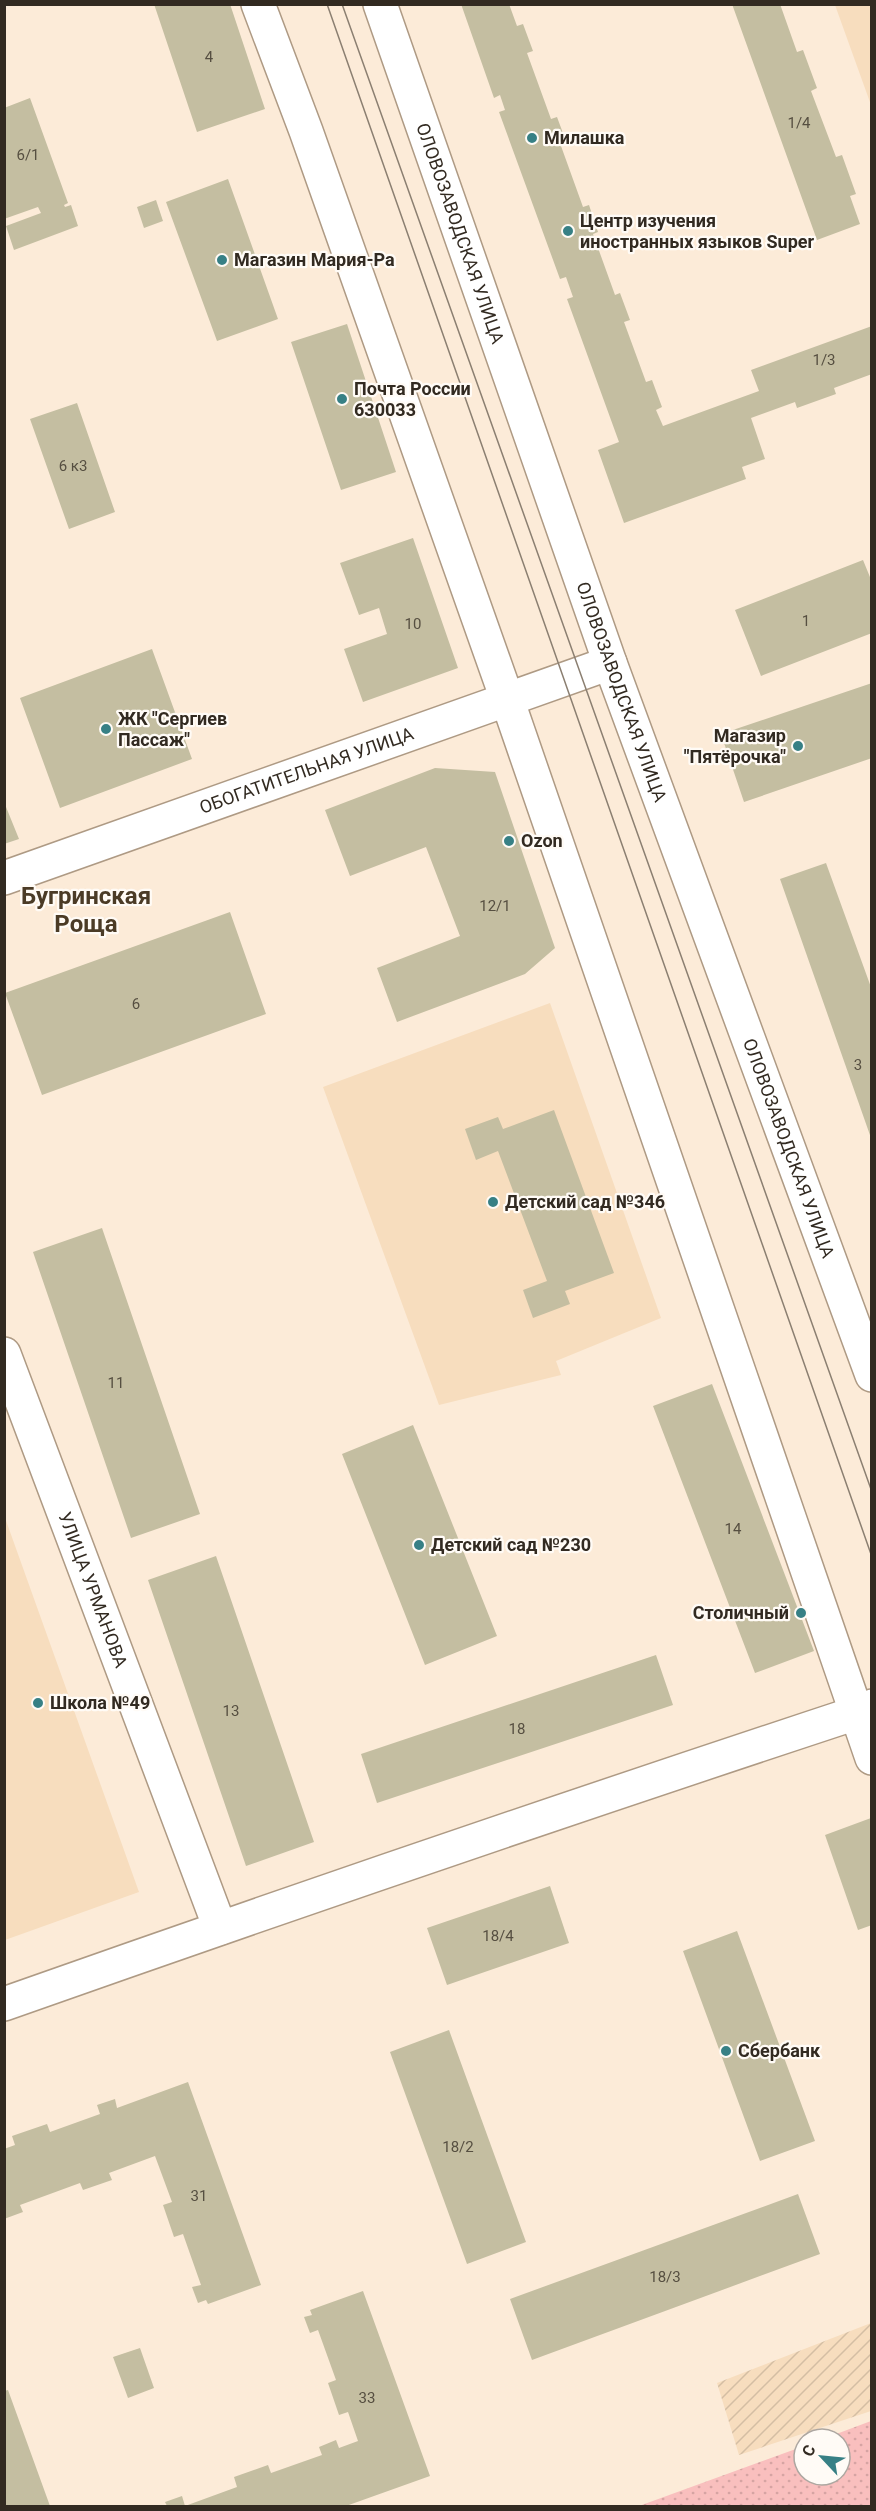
<svg xmlns="http://www.w3.org/2000/svg" width="876" height="2511" font-family="Roboto,sans-serif">
	<style>
		.built { fill: #f7ddbe }
		.industrial { fill: url(#industrial-furrows) }
		.grass { fill: url(#grass-dots) }
		.building { fill: #c4bea1 }
		.lines { fill: none; stroke-linecap: round; stroke-linejoin: round }
		.minor-casing { stroke: #ae9a84; stroke-width: 36 }
		.minor { stroke: #fff; stroke-width: 33 }
		.tram { stroke: #8b7f71; stroke-width: 1.5 }
		.poi-dot { fill: #378085; stroke: #fffbf6; stroke-width: 2 }
		.labels { text-anchor: middle; stroke-width: 4.5; stroke-linejoin: round; paint-order: stroke }
		.number-label { font-size: 15px; fill: #564f41 }
		.poi-label { font-size: 18px; font-weight: bold; fill: #322a21; stroke: #fffbf6; text-anchor: start }
		.street-label { font-size: 18px; fill: #322a21; stroke: #fffbf6 }
		.district-label { font-size: 24px; font-weight: bold; fill: #4b3b26; stroke: #fffbf6 }
	</style>
	<defs>
		<pattern id="industrial-furrows" width="10" height="10" patternUnits="userSpaceOnUse" patternTransform="scale(1.5)"><rect width="10" height="10" fill="#f7ddbe"/><path d="M-1 1l2-2M0 10L10 0M9 11l2-2" fill="none" stroke="#d4bea3"/></pattern>
		<pattern id="grass-dots" width="8" height="8" patternUnits="userSpaceOnUse" patternTransform="scale(1.5)"><rect width="8" height="8" fill="#f9bfbe"/><path d="M2 2h.1M6 6h.1" fill="none" stroke="#d6a4a3" stroke-width="1.8" stroke-linecap="round"/></pattern>
	</defs>
	<rect width="100%" height="100%" fill="#fcebd8"/>
	<path class="built" d="M 835,5 L 871,5 L 871,105 Z
		M 550,1003 L 661,1318 L 556,1361 L 561,1375 L 439,1405 L 323,1087 Z
		M 4,1515 L 139,1892 L 5,1940 L 4,1940 Z"/>
	<path class="industrial" d="M 871,2323 L 871,2411 L 739,2455 L 717,2383 Z"/>
	<path class="grass" d="M 871,2421 L 871,2506 L 639,2506 L 804,2446 L 804,2475 L 840,2475 L 840,2439 L 823,2439 Z"/>
	<path class="building" d="M 154,4 L 230,4 L 265,109 L 197,132 Z
		M 461,4 L 509,4 L 517,26 L 523,24 L 533,51 L 527,53 L 551,119 L 557,117 L 567,144 L 561,146 L 583,207 L 589,205 L 598,232 L 593,234 L 615,295 L 620,293 L 630,320 L 624,322 L 646,382 L 652,380 L 662,407 L 656,410 L 663,426 L 759,391 L 751,370 L 872,326 L 872,374 L 834,388 L 836,394 L 797,408 L 795,402 L 751,418 L 765,459 L 742,467 L 746,479 L 624,523 L 598,450 L 619,442 L 567,299 L 573,297 L 566,277 L 560,279 L 499,112 L 505,110 L 500,95 L 494,98 Z
		M 732,4 L 780,4 L 797,52 L 803,50 L 817,88 L 811,91 L 836,157 L 842,155 L 856,194 L 850,196 L 860,224 L 817,240 Z
		M 30,98 L 68,203 L 64,205 L 65,207 L 71,205 L 78,226 L 14,250 L 6,226 L 41,213 L 38,207 L 4,219 L 4,108 Z
		M 228,179 L 278,319 L 217,341 L 166,202 Z
		M 156,200 L 163,221 L 144,228 L 137,207 Z
		M 347,324 L 396,472 L 341,490 L 291,342 Z
		M 77,403 L 115,512 L 69,529 L 30,419 Z
		M 413,538 L 458,668 L 363,702 L 344,649 L 387,634 L 379,608 L 359,615 L 340,563 Z
		M 863,560 L 872,582 L 872,633 L 761,676 L 735,610 Z
		M 152,649 L 192,759 L 60,808 L 20,698 Z
		M 872,683 L 872,758 L 744,802 L 721,734 Z
		M 435,768 L 495,772 L 555,948 L 525,974 L 397,1022 L 377,968 L 460,936 L 426,847 L 350,876 L 325,810 Z
		M 4,802 L 19,839 L 4,844 Z
		M 826,863 L 872,990 L 871,1138 L 780,879 Z
		M 230,912 L 266,1014 L 42,1095 L 5,993 Z
		M 554,1110 L 614,1273 L 565,1291 L 570,1304 L 533,1318 L 523,1290 L 547,1281 L 498,1151 L 476,1160 L 465,1129 L 498,1117 L 503,1129 Z
		M 102,1228 L 200,1514 L 131,1538 L 33,1252 Z
		M 712,1384 L 814,1651 L 755,1673 L 653,1406 Z
		M 413,1425 L 497,1636 L 425,1665 L 342,1454 Z
		M 216,1556 L 314,1842 L 246,1866 L 148,1580 Z
		M 656,1655 L 673,1705 L 377,1803 L 361,1754 Z
		M 871,1818 L 872,1925 L 858,1930 L 825,1835 Z
		M 550,1886 L 569,1943 L 447,1985 L 427,1928 Z
		M 737,1931 L 815,2141 L 760,2161 L 683,1951 Z
		M 449,2030 L 526,2242 L 467,2264 L 390,2052 Z
		M 188,2082 L 261,2285 L 208,2304 L 206,2300 L 198,2303 L 192,2287 L 201,2285 L 183,2234 L 174,2237 L 163,2205 L 172,2202 L 155,2156 L 109,2173 L 112,2180 L 83,2190 L 80,2183 L 20,2205 L 23,2212 L 4,2219 L 4,2149 L 15,2145 L 12,2136 L 47,2124 L 50,2132 L 100,2114 L 97,2105 L 115,2099 L 117,2108 Z
		M 798,2194 L 820,2254 L 532,2360 L 510,2299 Z
		M 363,2291 L 430,2476 L 346,2506 L 167,2506 L 165,2502 L 182,2496 L 185,2506 L 237,2487 L 234,2477 L 268,2465 L 271,2473 L 322,2455 L 319,2447 L 336,2440 L 339,2448 L 358,2441 L 348,2412 L 339,2415 L 328,2383 L 336,2380 L 318,2330 L 310,2333 L 304,2317 L 312,2315 L 310,2310 Z
		M 140,2348 L 154,2388 L 128,2398 L 113,2357 Z
		M 8,2390 L 50,2506 L 4,2506 L 4,2391 Z"/>
	<g class="lines">
		<defs>
			<g id="minor">
				<path d="M 258,4 L 306,131 L 507,699 L 872,1758"/>
				<path id="s1" d="M 380,4 L 610,663 L 872,1375"/>
				<path id="s2" d="M 4,878 L 610,663"/>
				<path id="s3" d="M 4,1354 L 220,1928"/>
				<path d="M 4,2004 C 287,1904 571,1807 856,1713 L 872,1706"/>
			</g>
		</defs>
		<use href="#minor" class="minor-casing"/>
		<use href="#minor" class="minor"/>
		<path class="tram" d="M 327,4 L 872,1557
			M 342,4 L 872,1492"/>
	</g>
	<g class="poi-dot">
		<circle cx="532" cy="138" r="6"/>
		<circle cx="568" cy="231" r="6"/>
		<circle cx="222" cy="260" r="6"/>
		<circle cx="342" cy="399" r="6"/>
		<circle cx="106" cy="729" r="6"/>
		<circle cx="798" cy="746" r="6"/>
		<circle cx="509" cy="841" r="6"/>
		<circle cx="493" cy="1202" r="6"/>
		<circle cx="419" cy="1545" r="6"/>
		<circle cx="801" cy="1613" r="6"/>
		<circle cx="38" cy="1703" r="6"/>
		<circle cx="726" cy="2051" r="6"/>
	</g>
	<g class="labels">
		<g class="number-label">
			<text x="209" y="62">4</text>
			<text x="799" y="128">1/4</text>
			<text x="28" y="160">6/1</text>
			<text x="824" y="365">1/3</text>
			<text x="73" y="471">6 к3</text>
			<text x="806" y="626">1</text>
			<text x="413" y="629">10</text>
			<text x="495" y="911">12/1</text>
			<text x="136" y="1009">6</text>
			<text x="858" y="1070">3</text>
			<text x="116" y="1388">11</text>
			<text x="733" y="1534">14</text>
			<text x="231" y="1716">13</text>
			<text x="517" y="1734">18</text>
			<text x="498" y="1941">18/4</text>
			<text x="458" y="2152">18/2</text>
			<text x="199" y="2201">31</text>
			<text x="665" y="2282">18/3</text>
			<text x="367" y="2403">33</text>
		</g>
		<g class="poi-label">
			<text x="544" y="144">Милашка</text>
			<text x="580" y="227">Центр изучения<tspan x="580" dy="21">иностранных языков Super</tspan></text>
			<text x="234" y="266">Магазин Мария-Ра</text>
			<text x="354" y="395">Почта России<tspan x="354" dy="21">630033</tspan></text>
			<text x="118" y="725">ЖК "Сергиев<tspan x="118" dy="21">Пассаж"</tspan></text>
			<text x="786" y="742" text-anchor="end">Магазир<tspan x="786" dy="21">"Пятёрочка"</tspan></text>
			<text x="521" y="847">Ozon</text>
			<text x="505" y="1208">Детский сад №346</text>
			<text x="431" y="1551">Детский сад №230</text>
			<text x="789" y="1619" text-anchor="end">Столичный</text>
			<text x="50" y="1709">Школа №49</text>
			<text x="738" y="2057">Сбербанк</text>
		</g>
		<g class="street-label">
			<text dy="6" stroke="none"><textPath href="#s1" startOffset="243">ОЛОВОЗАВОДСКАЯ УЛИЦА</textPath></text>
			<text dy="6" stroke="none"><textPath href="#s1" startOffset="729">ОЛОВОЗАВОДСКАЯ УЛИЦА</textPath></text>
			<text dy="6" stroke="none"><textPath href="#s2" startOffset="321">ОБОГАТИТЕЛЬНАЯ УЛИЦА</textPath></text>
			<text dy="6" stroke="none"><textPath href="#s1" startOffset="1215">ОЛОВОЗАВОДСКАЯ УЛИЦА</textPath></text>
			<text dy="6" stroke="none"><textPath href="#s3" startOffset="252">УЛИЦА УРМАНОВА</textPath></text>
		</g>
		<g class="district-label">
			<text x="86" y="904">Бугринская<tspan x="86" dy="28">Роща</tspan></text>
		</g>
	</g>
	<rect width="876" height="2511" fill="none" stroke="#322a21" stroke-width="12"/>
	<g transform="translate(822 2457) rotate(296)"><circle r="28" fill="#fffbf6" stroke="#ada7a1" stroke-width="1.5"/>
	<path d="M0-4.5L10 22L0 15L-10 22Z" fill="#378085"/>
	<text y="-9" font-size="16" font-weight="bold" text-anchor="middle" fill="#322a21">С</text>
	</g>
</svg>
